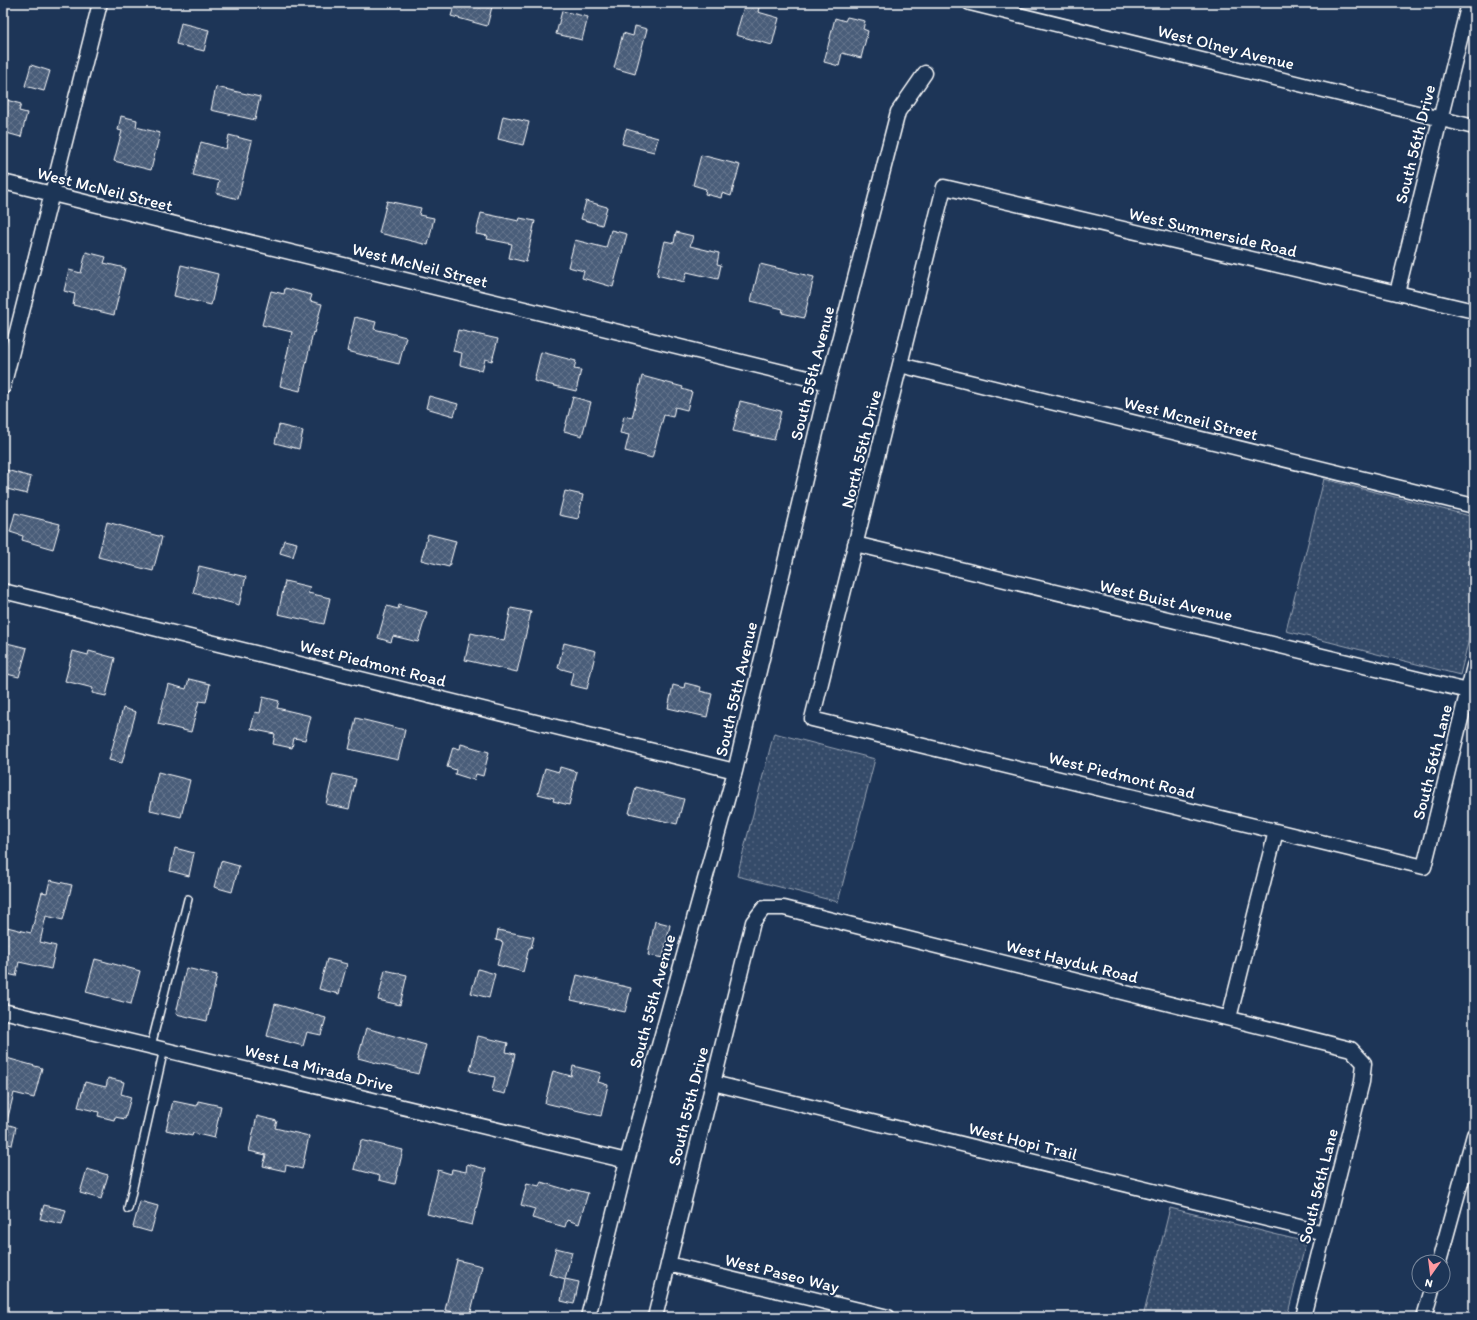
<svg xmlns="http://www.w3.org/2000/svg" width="1477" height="1320" font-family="Itim,sans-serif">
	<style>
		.grass { fill: url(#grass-dots); stroke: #9aa5b4 }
		.building { fill: url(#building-cross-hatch); stroke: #fff }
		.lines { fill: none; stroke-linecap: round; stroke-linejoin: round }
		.lane-casing { stroke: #fff; stroke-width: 10 }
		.street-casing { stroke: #fff; stroke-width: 17 }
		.lane { stroke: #1d3557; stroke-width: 7 }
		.street { stroke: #1d3557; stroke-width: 14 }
		.labels { text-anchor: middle; stroke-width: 4; stroke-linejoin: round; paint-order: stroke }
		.street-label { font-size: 17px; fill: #fff; stroke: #1d3557 }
	</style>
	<defs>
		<pattern id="grass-dots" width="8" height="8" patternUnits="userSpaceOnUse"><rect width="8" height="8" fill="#364b69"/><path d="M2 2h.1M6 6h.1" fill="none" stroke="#546680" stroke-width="1.8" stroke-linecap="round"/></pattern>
		<pattern id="building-cross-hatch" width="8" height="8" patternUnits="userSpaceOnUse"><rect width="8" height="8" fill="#4a5d79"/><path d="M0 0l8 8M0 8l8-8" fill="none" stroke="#65758d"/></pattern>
	</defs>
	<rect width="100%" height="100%" fill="#1d3557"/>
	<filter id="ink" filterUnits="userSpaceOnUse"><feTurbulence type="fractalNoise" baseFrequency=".025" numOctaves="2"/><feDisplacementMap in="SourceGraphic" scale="8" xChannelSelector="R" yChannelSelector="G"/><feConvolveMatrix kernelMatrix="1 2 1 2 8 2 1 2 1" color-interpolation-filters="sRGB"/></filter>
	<g filter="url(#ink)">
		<path class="grass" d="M 1324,479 L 1474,517 L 1474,619 L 1460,675 L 1286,631 Z
			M 774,733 L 875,759 L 838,902 L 737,876 Z
			M 1170,1208 L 1306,1242 L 1287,1317 L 1143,1317 Z"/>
		<path class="building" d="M 455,3 L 493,3 L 487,26 L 451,16 Z
			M 745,3 L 760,3 L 758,12 L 779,18 L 772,45 L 736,35 Z
			M 562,11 L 588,17 L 582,40 L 556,34 Z
			M 847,17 L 865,21 L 863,29 L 868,31 L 861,58 L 842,53 L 839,66 L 824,62 L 835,18 L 845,21 Z
			M 181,23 L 209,30 L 204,51 L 176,44 Z
			M 635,26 L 647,29 L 635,74 L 614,68 L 623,33 L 633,36 Z
			M 31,65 L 50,71 L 44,91 L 25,86 Z
			M 216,87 L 260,97 L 255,120 L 211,110 Z
			M 3,99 L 21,104 L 19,111 L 27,113 L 21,137 L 3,132 Z
			M 121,116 L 137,120 L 136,127 L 160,133 L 151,170 L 114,161 L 122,131 L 118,130 Z
			M 503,116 L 529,122 L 523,145 L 498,139 Z
			M 626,129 L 658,138 L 654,152 L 622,144 Z
			M 229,135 L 252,141 L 238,199 L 216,193 L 219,181 L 193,175 L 201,142 L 226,149 Z
			M 701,155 L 740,165 L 731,196 L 722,193 L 721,198 L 705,194 L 706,189 L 693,185 Z
			M 387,201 L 421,208 L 419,215 L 434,218 L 428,245 L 379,233 Z
			M 586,201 L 607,207 L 602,225 L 581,219 Z
			M 481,213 L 519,221 L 520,218 L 535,221 L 526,262 L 509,258 L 512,244 L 487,239 L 488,236 L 476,234 Z
			M 611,230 L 627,234 L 613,287 L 582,278 L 584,271 L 568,267 L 575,240 L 606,248 Z
			M 676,232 L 693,236 L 690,246 L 719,253 L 717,264 L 721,265 L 718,279 L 687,272 L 684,282 L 657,275 L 665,241 L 674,243 Z
			M 86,252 L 106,257 L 104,263 L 125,268 L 114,315 L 73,305 L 75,294 L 64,291 L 69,270 L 81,273 Z
			M 760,264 L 814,277 L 804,318 L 782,313 L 783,309 L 751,301 Z
			M 181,265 L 218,274 L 211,305 L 174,296 Z
			M 285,288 L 312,295 L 310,301 L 322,304 L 314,333 L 313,332 L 300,391 L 280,386 L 292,332 L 262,325 L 271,291 L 284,294 Z
			M 355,317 L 376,322 L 374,329 L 406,337 L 399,364 L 347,351 Z
			M 458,330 L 498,339 L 492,361 L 485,359 L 482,371 L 460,365 L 462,353 L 453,351 Z
			M 541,352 L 576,361 L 574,369 L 581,370 L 576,391 L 534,381 Z
			M 642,376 L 683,387 L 682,389 L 692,392 L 687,410 L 675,407 L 673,417 L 664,415 L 652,458 L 625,451 L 629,435 L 620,433 L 624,416 L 632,418 Z
			M 429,396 L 458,404 L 454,416 L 426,408 Z
			M 573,397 L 591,402 L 582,436 L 564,431 Z
			M 740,401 L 781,411 L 774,440 L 733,431 Z
			M 279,425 L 303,431 L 299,449 L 275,443 Z
			M 3,469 L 31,477 L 27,494 L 3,488 Z
			M 565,491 L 583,495 L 578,519 L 559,515 Z
			M 15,513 L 60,524 L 53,549 L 22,540 L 23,536 L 10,532 Z
			M 107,522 L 162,537 L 153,571 L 98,557 Z
			M 428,534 L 456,541 L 449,567 L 421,560 Z
			M 284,540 L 297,543 L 293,557 L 280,553 Z
			M 199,566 L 246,577 L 239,605 L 193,593 Z
			M 285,581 L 310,587 L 308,593 L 330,598 L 324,624 L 278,614 Z
			M 399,605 L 427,612 L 418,642 L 393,636 L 391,642 L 378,638 L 387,606 L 398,609 Z
			M 511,608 L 531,612 L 517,672 L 465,660 L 471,633 L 504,641 Z
			M 3,642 L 27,648 L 19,677 L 3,673 Z
			M 564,643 L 596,651 L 587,689 L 570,685 L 573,672 L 558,668 Z
			M 73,651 L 88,655 L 89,651 L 115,658 L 106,696 L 92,693 L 93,688 L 65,681 Z
			M 189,679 L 210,684 L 206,702 L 199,701 L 191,732 L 158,724 L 168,684 L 186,689 Z
			M 685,683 L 701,687 L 700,691 L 712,694 L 707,717 L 668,708 L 673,685 L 684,688 Z
			M 263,697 L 279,701 L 277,708 L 311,716 L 305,740 L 294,738 L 292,748 L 273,744 L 275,734 L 251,729 L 255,712 L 260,713 Z
			M 123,708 L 136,712 L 122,763 L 109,760 Z
			M 356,718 L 405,730 L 398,760 L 349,749 Z
			M 461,744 L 489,752 L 483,776 L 476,774 L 474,780 L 455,774 L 456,770 L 447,767 L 453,747 L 460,749 Z
			M 560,767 L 577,772 L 569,805 L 553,801 L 554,798 L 538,794 L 545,768 L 559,772 Z
			M 158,772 L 190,780 L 181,817 L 150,810 Z
			M 333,774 L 356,779 L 349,809 L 326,804 Z
			M 636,787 L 684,799 L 677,824 L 629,813 Z
			M 175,848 L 194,853 L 189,876 L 170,871 Z
			M 221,861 L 239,866 L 232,892 L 214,887 Z
			M 50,880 L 72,885 L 63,920 L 46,916 L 40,942 L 56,946 L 51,969 L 19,962 L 16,976 L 3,973 L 5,959 L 3,958 L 3,926 L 31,933 L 42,892 L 47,893 Z
			M 655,921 L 670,925 L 663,958 L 648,955 Z
			M 498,930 L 534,937 L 531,948 L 529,948 L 523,972 L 497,965 L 503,942 L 496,940 Z
			M 95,959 L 140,971 L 131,1004 L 86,992 Z
			M 327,959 L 347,964 L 339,994 L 319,989 Z
			M 186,968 L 217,975 L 207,1021 L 176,1014 Z
			M 478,969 L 495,974 L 489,998 L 471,993 Z
			M 385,970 L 407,975 L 400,1005 L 378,1000 Z
			M 577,975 L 631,988 L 625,1012 L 571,1000 Z
			M 275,1004 L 326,1018 L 321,1035 L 307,1032 L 303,1046 L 267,1036 Z
			M 366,1028 L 426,1045 L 418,1074 L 358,1058 Z
			M 478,1036 L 508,1043 L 506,1052 L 515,1054 L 505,1094 L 492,1091 L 495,1077 L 470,1071 Z
			M 3,1057 L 42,1068 L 34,1098 L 14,1093 L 7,1121 L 3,1121 Z
			M 573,1066 L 601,1073 L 598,1082 L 608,1085 L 601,1116 L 545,1103 L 553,1071 L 571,1076 Z
			M 108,1078 L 124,1082 L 121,1094 L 131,1097 L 125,1119 L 115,1117 L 114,1120 L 98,1116 L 99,1112 L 78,1107 L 85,1082 L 106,1087 Z
			M 173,1101 L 197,1106 L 198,1101 L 221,1106 L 214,1138 L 193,1133 L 192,1136 L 166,1130 Z
			M 257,1116 L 277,1121 L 275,1128 L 309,1136 L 302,1169 L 286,1165 L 285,1171 L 263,1166 L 266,1155 L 249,1151 Z
			M 3,1123 L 16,1127 L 12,1145 L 3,1143 Z
			M 361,1140 L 403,1150 L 395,1184 L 379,1180 L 380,1176 L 354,1169 Z
			M 467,1164 L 486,1169 L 472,1225 L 427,1214 L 438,1170 L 451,1174 L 452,1169 L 466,1172 Z
			M 87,1169 L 108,1175 L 101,1199 L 80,1193 Z
			M 541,1182 L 571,1191 L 572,1189 L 588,1193 L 579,1224 L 567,1220 L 565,1227 L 532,1218 L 535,1209 L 521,1205 L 527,1183 L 539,1186 Z
			M 140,1201 L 158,1206 L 151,1232 L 133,1227 Z
			M 44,1205 L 66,1210 L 62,1224 L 40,1219 Z
			M 556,1248 L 572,1252 L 565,1279 L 549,1274 Z
			M 457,1260 L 482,1266 L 470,1316 L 445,1310 Z
			M 565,1279 L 579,1282 L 574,1304 L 561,1301 Z"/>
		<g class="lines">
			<defs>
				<path id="lane" d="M 151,1046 L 188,899
					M 128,1209 L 164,1049"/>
				<path id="street" d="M 970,3 L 1474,127
					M 3,182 L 828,383
					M 1397,293 L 1469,3
					M 1474,311 L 944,187 L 812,719 L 1424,867 L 1474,666
					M 900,365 L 1474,506
					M 3,387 L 100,3
					M 855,544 L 1468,691
					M 3,591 L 735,771
					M 3,1011 L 627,1161
					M 1229,1018 L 1276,831
					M 713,1083 L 1324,1233
					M 1439,1262 L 1474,1135
					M 668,1264 L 888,1317
					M 588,1317 L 627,1161 L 735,771 L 828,383 L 898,112 L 925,73
					M 655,1317 L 753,922 L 764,908 L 784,908 L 1351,1049 L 1364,1063 L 1362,1082 L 1303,1317
					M 1424,1317 L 1433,1286"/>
			</defs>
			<use href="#lane" class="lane-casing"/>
			<use href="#street" class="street-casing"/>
			<use href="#lane" class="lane"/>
			<use href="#street" class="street"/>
		</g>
	</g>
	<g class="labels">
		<g class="street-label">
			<text transform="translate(1226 47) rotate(14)" y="6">West Olney Avenue</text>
			<text transform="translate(1415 144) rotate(-76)" y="6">South 56th Drive</text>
			<text transform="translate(105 189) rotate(14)" y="6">West McNeil Street</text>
			<text transform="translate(1213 232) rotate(13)" y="6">West Summerside Road</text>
			<text transform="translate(420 265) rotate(14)" y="6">West McNeil Street</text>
			<text transform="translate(812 373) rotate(-76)" y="6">South 55th Avenue</text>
			<text transform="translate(1191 418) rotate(14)" y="6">West Mcneil Street</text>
			<text transform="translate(861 449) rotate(-76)" y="6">North 55th Drive</text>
			<text transform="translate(1166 600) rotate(13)" y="6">West Buist Avenue</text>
			<text transform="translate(373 663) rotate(14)" y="6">West Piedmont Road</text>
			<text transform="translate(736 689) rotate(-77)" y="6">South 55th Avenue</text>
			<text transform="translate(1432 762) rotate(-76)" y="6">South 56th Lane</text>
			<text transform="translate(1122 775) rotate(14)" y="6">West Piedmont Road</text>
			<text transform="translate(1072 961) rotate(14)" y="6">West Hayduk Road</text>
			<text transform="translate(652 1001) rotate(-75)" y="6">South 55th Avenue</text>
			<text transform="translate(319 1068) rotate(14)" y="6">West La Mirada Drive</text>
			<text transform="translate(688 1106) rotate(-76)" y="6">South 55th Drive</text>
			<text transform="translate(1023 1141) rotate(14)" y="6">West Hopi Trail</text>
			<text transform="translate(1318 1186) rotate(-76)" y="6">South 56th Lane</text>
			<text transform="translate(782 1273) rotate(14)" y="6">West Paseo Way</text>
		</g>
	</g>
	<rect width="1477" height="1320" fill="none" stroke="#1d3557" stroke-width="16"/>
	<rect x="8" y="8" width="1461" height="1304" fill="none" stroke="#fff" stroke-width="1.5" filter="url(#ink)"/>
	<g transform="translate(1431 1274) rotate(194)"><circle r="19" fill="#1d3557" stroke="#77869a"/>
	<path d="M0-3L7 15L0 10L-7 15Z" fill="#ff9aa2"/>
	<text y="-6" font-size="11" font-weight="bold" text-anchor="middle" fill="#ffffff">N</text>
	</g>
</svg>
